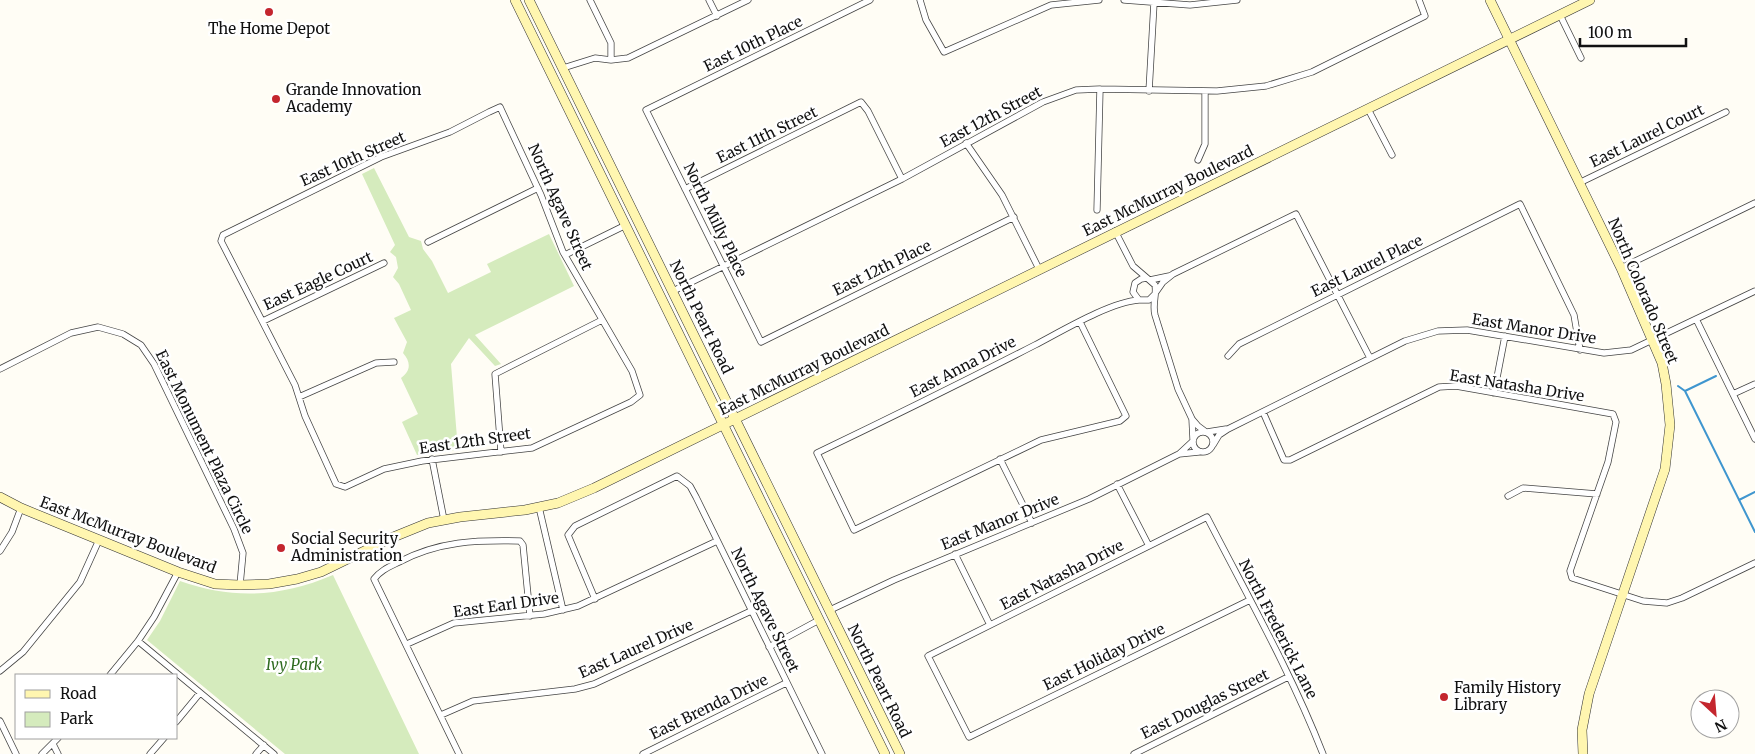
<svg xmlns="http://www.w3.org/2000/svg" width="1755" height="754" font-family="Merriweather,serif">
	<style>
		.green { fill: #d5ebbd }
		.lines { fill: none; stroke-linecap: round; stroke-linejoin: round }
		.stream { stroke: #3f96cf; stroke-width: 2 }
		.street-casing { stroke: #444; stroke-width: 7 }
		.secondary-casing { stroke: #333; stroke-width: 10 }
		.street { stroke: #fff; stroke-width: 5.5 }
		.secondary { stroke: #fff6b0; stroke-width: 9 }
		.poi-dot { fill: #c4262e; stroke: #fff; stroke-width: 2 }
		.labels { text-anchor: middle; stroke-width: 5; stroke-linejoin: round; paint-order: stroke }
		.poi-label { font-size: 15px; fill: #111; stroke: #fff; text-anchor: start }
		.street-label { font-size: 15px; fill: #111; stroke: #fff }
		.park-label { font-size: 15px; font-style: italic; fill: #2f6b1f; stroke: #fff }
	</style>
	<rect width="100%" height="100%" fill="#fffdf5"/>
	<path class="green" d="M 374,168 L 409,237 L 421,241 L 423,249 L 432,261 L 448,293 L 491,272 L 487,264 L 549,234 L 574,286 L 475,335 L 501,364 L 495,366 L 469,338 L 451,364 L 458,450 L 417,455 L 402,422 L 418,414 L 401,378 C 411,371 411,362 403,353 L 407,342 L 394,318 L 411,310 L 399,284 L 393,277 L 398,268 L 396,257 L 390,252 L 395,245 L 362,174 Z
		M 333,575 L 419,754 L 285,754 L 147,640 L 160,621 L 180,581 C 234,600 281,597 333,575 Z"/>
	<g class="lines">
		<path class="stream" d="M 1678,386 L 1685,391 L 1755,532
			M 1685,391 L 1716,376
			M 1739,500 L 1755,492"/>
		<defs>
			<path id="street" d="M 590,0 L 611,43 L 611,60
				M 709,0 L 717,16
				M 870,0 L 646,110 L 761,342 L 1014,217
				M 920,0 L 926,20 L 944,52 L 1051,5 L 1099,0
				M 1124,0 L 1190,5 L 1237,0
				M 1560,15 L 1581,58
				M 563,68 L 595,58 L 611,60 L 628,58 L 748,0
				M 1149,91 L 1154,3
				M 500,107 L 541,195 L 563,252 L 632,371 L 640,395 L 631,402 L 532,448 L 422,461 L 384,469 L 345,487 L 336,484 L 305,416 L 295,385 L 221,241 L 223,235 L 381,157 L 450,132 L 489,112 Z
				M 1368,109 L 1392,155
				M 966,143 L 1002,195 L 1039,269
				M 1198,160 L 1205,144 L 1205,91
				M 1579,183 L 1726,112
				M 685,189 L 861,102 L 868,111 L 902,179
				M 1097,210 L 1100,89
				M 1115,231 L 1133,266 L 1147,278
				M 428,242 L 538,188
				M 565,255 L 626,225
				M 1621,268 L 1755,203
				M 1150,280 L 1169,276
				M 673,291 L 902,179 L 1043,102 L 1076,90 L 1100,89 L 1217,91 L 1266,86 L 1312,72 L 1425,16 L 1419,0
				M 1156,292 L 1163,282 L 1173,274 L 1296,214 L 1370,358
				M 1154,295 L 1149,300 L 1139,300 L 1133,292 L 1135,283 L 1141,279 L 1147,278 L 1155,285 C 1157,295 1152,304 1155,315 L 1178,389 L 1192,419 L 1198,426 L 1206,432
				M 1696,319 L 1755,439
				M 263,321 L 384,263
				M 1080,322 L 1126,416 L 1120,421 L 1041,440 L 854,530 L 817,453 C 890,418 963,382 1035,345 C 1062,331 1110,302 1139,300
				M 1228,356 L 1239,344 L 1520,204 L 1574,315 L 1580,350
				M 0,369 L 71,333 L 98,327 L 123,334 L 141,345 L 154,364 L 234,529 L 243,553 L 240,585
				M 1494,393 L 1505,336
				M 1733,394 L 1755,384
				M 299,397 L 376,363 L 394,362
				M 1263,412 L 1284,460 L 1290,460 L 1439,387 L 1456,386 L 1613,414 L 1616,422 L 1608,462 L 1570,571 L 1572,578 L 1643,601 L 1667,603 L 1682,598 L 1755,563
				M 1192,419 L 1193,439
				M1193 442a10 10 0 1 1 20 0a10 10 0 1 1-20 0Z
				M 1207,432 L 1226,429
				M 1213,445 L 1219,435 L 1228,429 L 1405,341 L 1438,331 L 1467,330 L 1604,353 L 1631,350 L 1755,291
				M 501,452 L 495,374 L 602,320
				M 1179,454 L 1199,452
				M 432,459 L 444,520
				M 1000,459 L 1032,523
				M 1117,484 L 1149,546
				M 1508,496 L 1523,488 L 1597,494
				M 539,507 L 563,610
				M 0,551 L 12,532 L 21,508
				M 955,554 L 990,625
				M 595,599 L 568,535 L 575,526 L 677,476 L 690,486 L 696,497 L 822,754
				M 1250,600 L 969,737 L 928,656 L 1207,517 C 1247,595 1291,672 1323,754
				M 830,610 L 894,580 L 1089,499 L 1179,454 L 1193,441
				M 138,641 L 274,754
				M 407,644 L 454,623 L 544,614 L 578,606 L 717,541
				M 769,647 L 819,620
				M 0,671 L 23,652 L 80,582 L 99,540
				M 110,675 L 138,641 L 154,617 L 178,572
				M 441,715 L 473,701 L 575,689 L 594,684 L 751,611
				M 0,721 L 16,754
				M 176,722 L 200,693
				M 53,744 L 58,754
				M 42,754 L 58,738
				M 150,754 L 164,738
				M 256,754 L 264,745
				M 459,754 L 374,579 C 381,570 389,567 399,562 C 439,541 476,540 520,541 L 523,545 L 530,616
				M 643,754 L 786,683
				M 1134,754 L 1288,677"/>
			<path id="secondary" d="M 515,0 L 885,754
				M 529,0 L 900,754
				M 1490,0 L 1621,268 L 1662,363 L 1666,384 L 1670,425 L 1665,469 L 1589,694 L 1582,730 L 1583,754
				M 0,497 L 21,508 L 178,572 L 215,584 L 240,585 L 269,584 L 297,579 L 321,572 L 391,538 L 428,523 L 460,517 L 525,510 L 558,503 L 594,488 L 1590,0"/>
		</defs>
		<use href="#street" class="street-casing"/>
		<use href="#secondary" class="secondary-casing"/>
		<use href="#street" class="street"/>
		<use href="#secondary" class="secondary"/>
	</g>
	<g class="poi-dot">
		<circle cx="269" cy="12" r="5"/>
		<circle cx="276" cy="99" r="5"/>
		<circle cx="281" cy="548" r="5"/>
		<circle cx="1444" cy="697" r="5"/>
	</g>
	<g class="labels">
		<g class="poi-label">
			<text x="269" y="34" text-anchor="middle">The Home Depot</text>
			<text x="286" y="95">Grande Innovation<tspan x="286" dy="17">Academy</tspan></text>
			<text x="291" y="544">Social Security<tspan x="291" dy="17">Administration</tspan></text>
			<text x="1454" y="693">Family History<tspan x="1454" dy="17">Library</tspan></text>
		</g>
		<g class="street-label">
			<text transform="translate(753 44) rotate(-26)" y="5">East 10th Place</text>
			<text transform="translate(991 117) rotate(-28)" y="5">East 12th Street</text>
			<text transform="translate(767 135) rotate(-26)" y="5">East 11th Street</text>
			<text transform="translate(1647 136) rotate(-26)" y="5">East Laurel Court</text>
			<text transform="translate(353 159) rotate(-24)" y="5">East 10th Street</text>
			<text transform="translate(1168 191) rotate(-26)" y="5">East McMurray Boulevard</text>
			<text transform="translate(560 207) rotate(66)" y="5">North Agave Street</text>
			<text transform="translate(715 220) rotate(64)" y="5">North Milly Place</text>
			<text transform="translate(1367 266) rotate(-26)" y="5">East Laurel Place</text>
			<text transform="translate(882 268) rotate(-26)" y="5">East 12th Place</text>
			<text transform="translate(318 281) rotate(-25)" y="5">East Eagle Court</text>
			<text transform="translate(1643 291) rotate(67)" y="5">North Colorado Street</text>
			<text transform="translate(701 317) rotate(64)" y="5">North Peart Road</text>
			<text transform="translate(1534 329) rotate(9)" y="5">East Manor Drive</text>
			<text transform="translate(963 367) rotate(-27)" y="5">East Anna Drive</text>
			<text transform="translate(804 370) rotate(-26)" y="5">East McMurray Boulevard</text>
			<text transform="translate(1517 386) rotate(9)" y="5">East Natasha Drive</text>
			<text transform="translate(475 441) rotate(-8)" y="5">East 12th Street</text>
			<text transform="translate(204 442) rotate(64)" y="5">East Monument Plaza Circle</text>
			<text transform="translate(1000 522) rotate(-22)" y="5">East Manor Drive</text>
			<text transform="translate(128 535) rotate(21)" y="5">East McMurray Boulevard</text>
			<text transform="translate(1062 575) rotate(-27)" y="5">East Natasha Drive</text>
			<text transform="translate(506 605) rotate(-8)" y="5">East Earl Drive</text>
			<text transform="translate(765 610) rotate(64)" y="5">North Agave Street</text>
			<text transform="translate(1278 629) rotate(63)" y="5">North Frederick Lane</text>
			<text transform="translate(636 649) rotate(-24)" y="5">East Laurel Drive</text>
			<text transform="translate(1104 657) rotate(-26)" y="5">East Holiday Drive</text>
			<text transform="translate(879 681) rotate(64)" y="5">North Peart Road</text>
			<text transform="translate(1205 704) rotate(-26)" y="5">East Douglas Street</text>
			<text transform="translate(709 707) rotate(-26)" y="5">East Brenda Drive</text>
		</g>
		<g class="park-label">
			<text x="294" y="670">Ivy Park</text>
		</g>
	</g>
	<rect x="15" y="674" width="162" height="65" fill="#ffffff" stroke="#a0a0a0"/>
	<rect x="25" y="690" width="25" height="8" fill="#fff6b0" stroke="#a0a0a0"/>
	<text x="60" y="699" font-size="15" fill="#111111">Road</text>
	<rect x="25" y="712" width="25" height="15" fill="#d5ebbd" stroke="#a0a0a0"/>
	<text x="60" y="724" font-size="15" fill="#111111">Park</text>
	<g transform="translate(1715 714) rotate(154)"><circle r="24" fill="#ffffff" stroke="#a0a0a0"/>
	<path d="M0-4L9 19L0 12L-9 19Z" fill="#c4262e"/>
	<text y="-8" font-size="14" font-weight="bold" text-anchor="middle" fill="#111111">N</text>
	</g>
	<path d="M1580 38v8h106v-8" fill="none" stroke="#111111" stroke-width="2.5"/>
	<text x="1588" y="38" font-size="15" fill="#111111" stroke="#ffffff" stroke-width="4" paint-order="stroke">100 m</text>
</svg>
